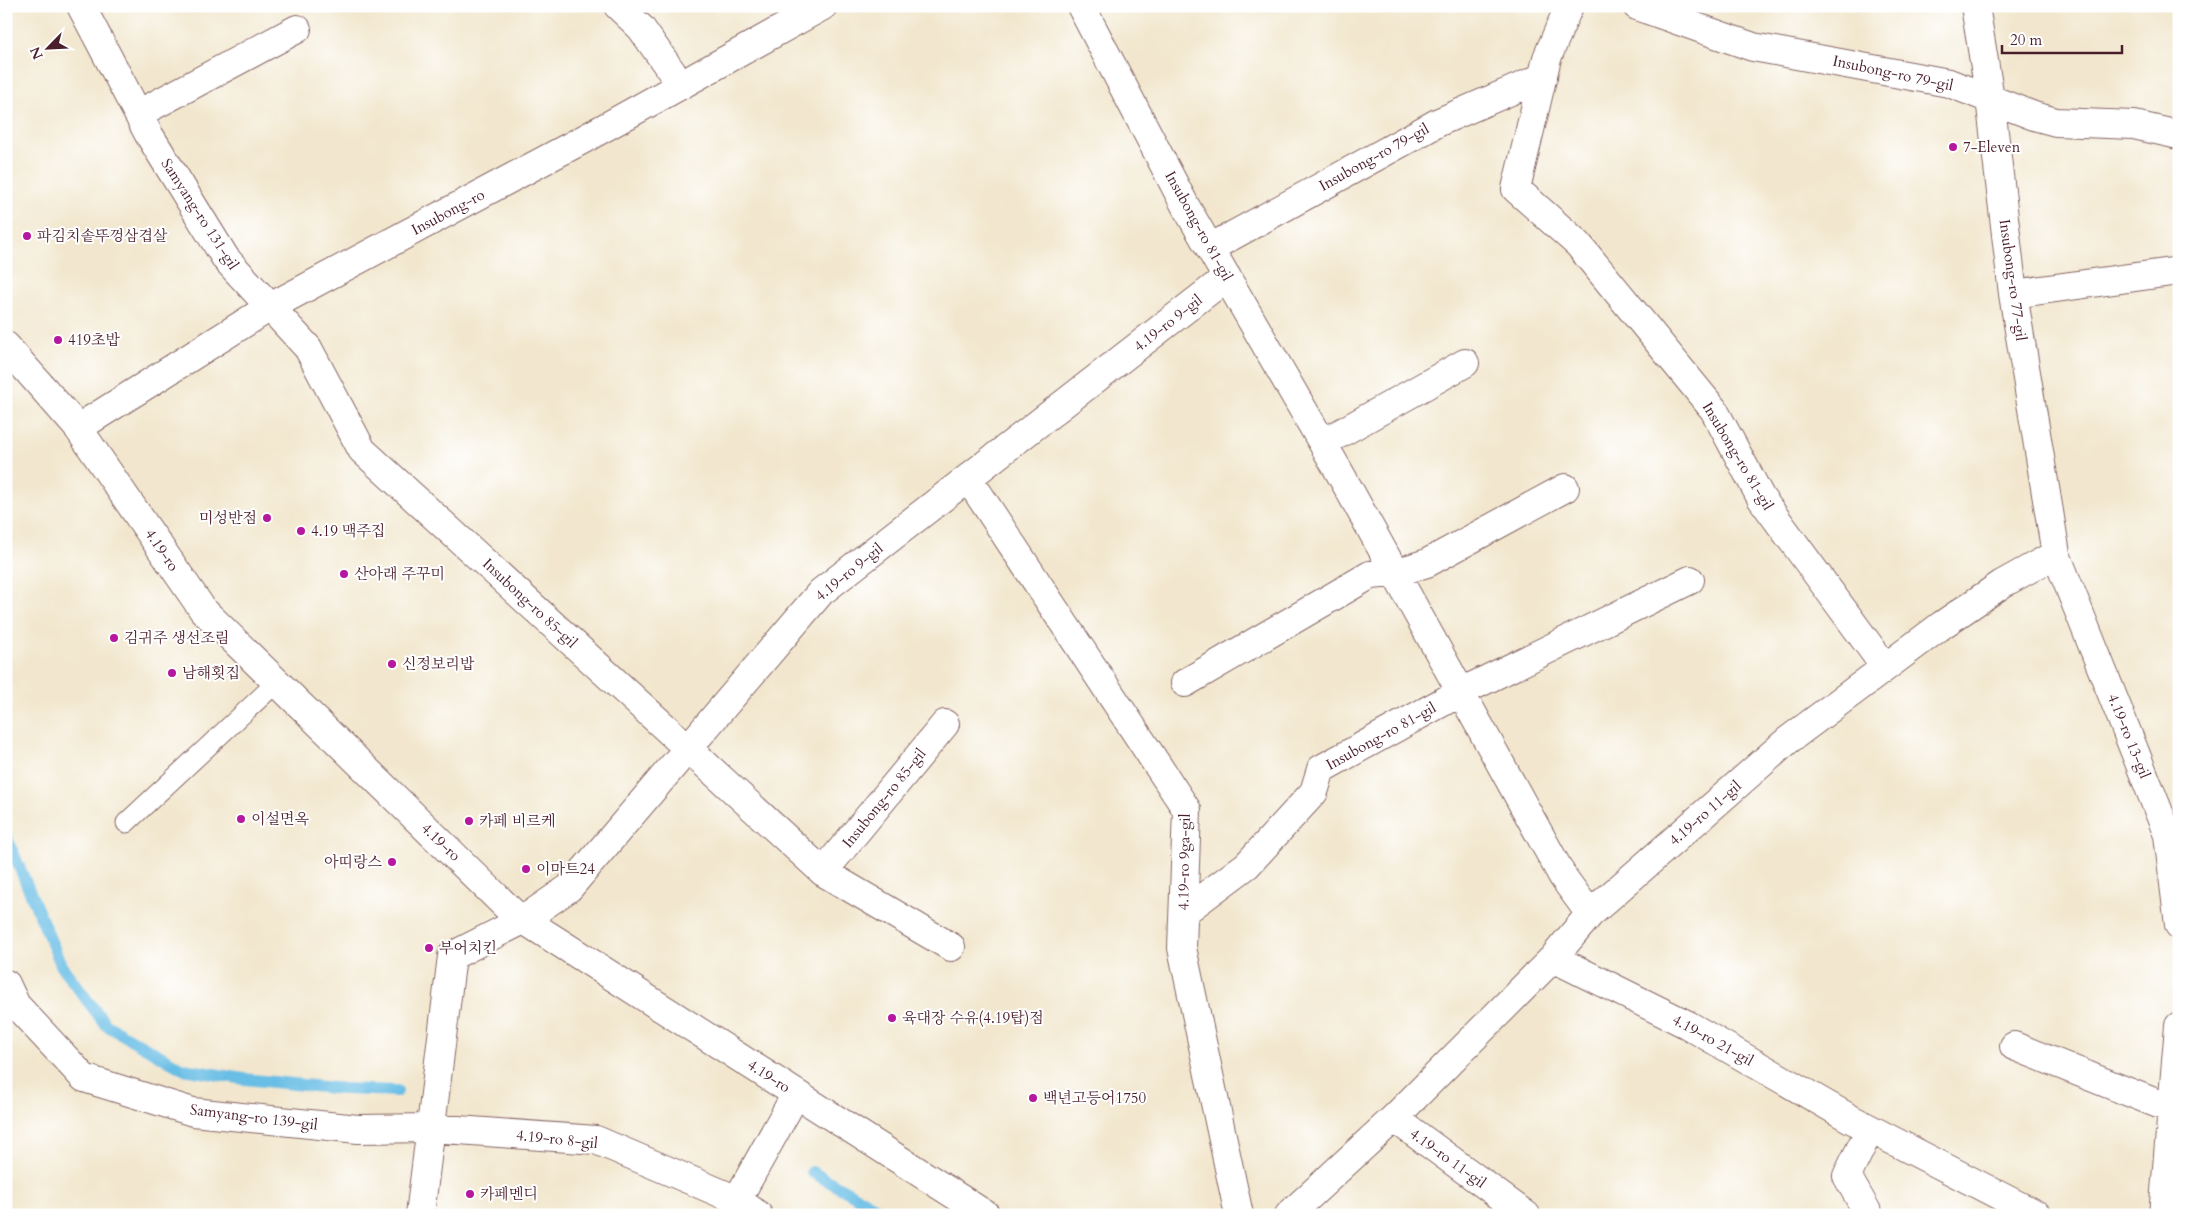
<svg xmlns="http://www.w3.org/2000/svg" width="2185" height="1221" font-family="Cardo,'Noto Serif KR',serif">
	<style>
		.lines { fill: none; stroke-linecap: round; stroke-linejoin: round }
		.stream { stroke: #69bee5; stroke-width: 12 }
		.service-casing { stroke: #856564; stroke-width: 21 }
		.minor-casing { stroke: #856564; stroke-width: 30 }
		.tertiary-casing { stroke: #856564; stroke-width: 30 }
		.secondary-casing { stroke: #856564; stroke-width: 30 }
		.service { stroke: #fff; stroke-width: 19 }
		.minor { stroke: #fff; stroke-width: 28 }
		.tertiary { stroke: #fff; stroke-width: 28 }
		.secondary { stroke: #fff; stroke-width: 28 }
		.poi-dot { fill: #b5179e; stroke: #fff; stroke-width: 2 }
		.labels { text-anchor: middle; stroke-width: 4; stroke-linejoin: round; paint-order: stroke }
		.street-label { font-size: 15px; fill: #4a1f2b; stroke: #fff }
		.poi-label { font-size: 15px; fill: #4a1f2b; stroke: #fff; text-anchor: start }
	</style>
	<rect width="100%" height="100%" fill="#fff"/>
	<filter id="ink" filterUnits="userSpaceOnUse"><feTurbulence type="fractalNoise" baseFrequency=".02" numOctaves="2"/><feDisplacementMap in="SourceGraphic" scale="10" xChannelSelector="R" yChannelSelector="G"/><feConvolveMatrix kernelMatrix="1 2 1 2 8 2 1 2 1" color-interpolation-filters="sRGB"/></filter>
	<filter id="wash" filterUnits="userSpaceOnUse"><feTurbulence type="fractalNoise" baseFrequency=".0096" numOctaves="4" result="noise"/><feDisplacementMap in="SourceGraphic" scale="20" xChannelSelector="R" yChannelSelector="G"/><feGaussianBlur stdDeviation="1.12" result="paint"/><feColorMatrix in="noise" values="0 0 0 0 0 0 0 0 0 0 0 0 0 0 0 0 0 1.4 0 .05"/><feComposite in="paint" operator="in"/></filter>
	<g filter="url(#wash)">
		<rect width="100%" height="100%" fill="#f2e7ce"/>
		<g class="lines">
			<path class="stream" d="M 6,836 L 62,967 L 106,1025 L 183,1069 L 244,1079 L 343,1089 L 397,1091
				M 812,1172 L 889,1215"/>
		</g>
	</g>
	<g filter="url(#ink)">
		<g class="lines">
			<defs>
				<path id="service" d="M 126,823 L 277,682"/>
				<path id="minor" d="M 81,6 L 148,133 L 226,259 L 308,348 L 362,450 L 823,872 L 951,947
					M 618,6 L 641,28 L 681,85
					M 1081,6 L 1186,207 L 1341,475 L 1563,877 L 1590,914
					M 1569,6 L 1547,58 L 1516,189 L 1578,244 L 1714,410 L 1761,498 L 1885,667
					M 1637,6 L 1753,47 L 1949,83 L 2034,116 L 2056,122 L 2134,125 L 2179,135
					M 1975,6 L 1990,98 L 2013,294 L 2056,554 L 2168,835 L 2179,925
					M 138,114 L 297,29
					M 1210,248 L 1439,122 L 1543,77
					M 2013,294 L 2179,271
					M 1323,443 L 1465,363
					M 968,478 L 1187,810 L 1182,948 L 1239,1215
					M 1185,683 L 1370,575 L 1395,573 L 1427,563 L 1565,488
					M 823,872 L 945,724
					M 1184,912 L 1247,865 L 1314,792 L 1321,769 L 1461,692 L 1690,580
					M 1553,958 L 1688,1025 L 1851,1119 L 2037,1215
					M 6,984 L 16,1005 L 84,1078 L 193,1112 L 358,1129 L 431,1128 L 596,1140 L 737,1200 L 758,1215
					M 2014,1046 L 2171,1109
					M 1394,1118 L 1526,1215
					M 737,1200 L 796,1094
					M 420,1215 L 452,956 L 523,920 L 569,888 L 821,592 L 1227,277
					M 1289,1215 L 1394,1118 L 1553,958 L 1590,914 L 1787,741 L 1942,625 L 2002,584 L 2056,554
					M 1869,1215 L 1847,1176 L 1870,1129
					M 2163,1215 L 2179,1026"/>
				<path id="tertiary" d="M 6,346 L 78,428 L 203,610 L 513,913 L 986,1215"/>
				<path id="secondary" d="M 78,428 L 270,307 L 584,139 L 823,6"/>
			</defs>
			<use href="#service" class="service-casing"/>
			<use href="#minor" class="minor-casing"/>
			<use href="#tertiary" class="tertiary-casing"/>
			<use href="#secondary" class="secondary-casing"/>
			<use href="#service" class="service"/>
			<use href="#minor" class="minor"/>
			<use href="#tertiary" class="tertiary"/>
			<use href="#secondary" class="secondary"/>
		</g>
	</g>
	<g class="poi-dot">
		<circle cx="1953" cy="147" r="5"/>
		<circle cx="27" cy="236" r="5"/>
		<circle cx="58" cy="340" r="5"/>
		<circle cx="267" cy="518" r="5"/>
		<circle cx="301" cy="531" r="5"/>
		<circle cx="344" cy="574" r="5"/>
		<circle cx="114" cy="638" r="5"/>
		<circle cx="392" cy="664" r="5"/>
		<circle cx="172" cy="673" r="5"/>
		<circle cx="241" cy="819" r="5"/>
		<circle cx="469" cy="821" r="5"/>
		<circle cx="392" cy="862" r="5"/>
		<circle cx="526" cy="869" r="5"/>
		<circle cx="429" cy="948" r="5"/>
		<circle cx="892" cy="1018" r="5"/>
		<circle cx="1033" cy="1098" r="5"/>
		<circle cx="470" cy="1194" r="5"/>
	</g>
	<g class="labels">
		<g class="street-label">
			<text transform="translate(1893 73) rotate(12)" y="5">Insubong-ro 79-gil</text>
			<text transform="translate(1374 157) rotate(-29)" y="5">Insubong-ro 79-gil</text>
			<text transform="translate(448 212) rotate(-28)" y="5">Insubong-ro</text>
			<text transform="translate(200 214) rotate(57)" y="5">Samyang-ro 131-gil</text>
			<text transform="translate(1199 226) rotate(61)" y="5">Insubong-ro 81-gil</text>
			<text transform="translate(2013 280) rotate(82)" y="5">Insubong-ro 77-gil</text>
			<text transform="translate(1168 323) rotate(-38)" y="5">4.19-ro 9-gil</text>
			<text transform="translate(1738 456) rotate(59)" y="5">Insubong-ro 81-gil</text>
			<text transform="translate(162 550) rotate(56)" y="5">4.19-ro</text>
			<text transform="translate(849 572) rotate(-39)" y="5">4.19-ro 9-gil</text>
			<text transform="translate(530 603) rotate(43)" y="5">Insubong-ro 85-gil</text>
			<text transform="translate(1381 736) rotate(-29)" y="5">Insubong-ro 81-gil</text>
			<text transform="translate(2129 736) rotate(68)" y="5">4.19-ro 13-gil</text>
			<text transform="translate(884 798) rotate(-51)" y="5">Insubong-ro 85-gil</text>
			<text transform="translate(1705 813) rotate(-41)" y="5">4.19-ro 11-gil</text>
			<text transform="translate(441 842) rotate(44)" y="5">4.19-ro</text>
			<text transform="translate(1184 862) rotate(-89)" y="5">4.19-ro 9ga-gil</text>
			<text transform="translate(1713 1040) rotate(29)" y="5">4.19-ro 21-gil</text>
			<text transform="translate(769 1076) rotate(33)" y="5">4.19-ro</text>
			<text transform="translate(254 1117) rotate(7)" y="5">Samyang-ro 139-gil</text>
			<text transform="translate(557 1139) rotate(6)" y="5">4.19-ro 8-gil</text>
			<text transform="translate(1448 1158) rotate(36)" y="5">4.19-ro 11-gil</text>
		</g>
		<g class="poi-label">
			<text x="1963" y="152">7-Eleven</text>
			<text x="37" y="241">파김치솥뚜껑삼겹살</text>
			<text x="68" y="345">419초밥</text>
			<text x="257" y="523" text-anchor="end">미성반점</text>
			<text x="311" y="536">4.19 맥주집</text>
			<text x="354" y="579">산아래 주꾸미</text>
			<text x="124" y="643">김귀주 생선조림</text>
			<text x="402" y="669">신정보리밥</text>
			<text x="182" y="678">남해횟집</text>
			<text x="251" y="824">이설면옥</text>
			<text x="479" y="826">카페 비르케</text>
			<text x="382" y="867" text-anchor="end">아띠랑스</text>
			<text x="536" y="874">이마트24</text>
			<text x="439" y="953">부어치킨</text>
			<text x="902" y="1023">육대장 수유(4.19탑)점</text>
			<text x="1043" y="1103">백년고등어1750</text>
			<text x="480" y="1199">카페멘디</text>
		</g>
	</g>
	<rect width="2185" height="1221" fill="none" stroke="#fff" stroke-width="25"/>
	<g transform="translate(48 48) rotate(246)" stroke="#ffffff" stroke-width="4" paint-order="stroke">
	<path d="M0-4L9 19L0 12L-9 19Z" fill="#4a1f2b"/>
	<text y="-8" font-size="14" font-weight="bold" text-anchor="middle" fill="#4a1f2b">N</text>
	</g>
	<path d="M2002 45v8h120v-8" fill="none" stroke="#4a1f2b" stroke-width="2.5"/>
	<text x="2010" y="45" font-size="15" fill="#4a1f2b" stroke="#ffffff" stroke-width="4" paint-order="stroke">20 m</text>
</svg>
